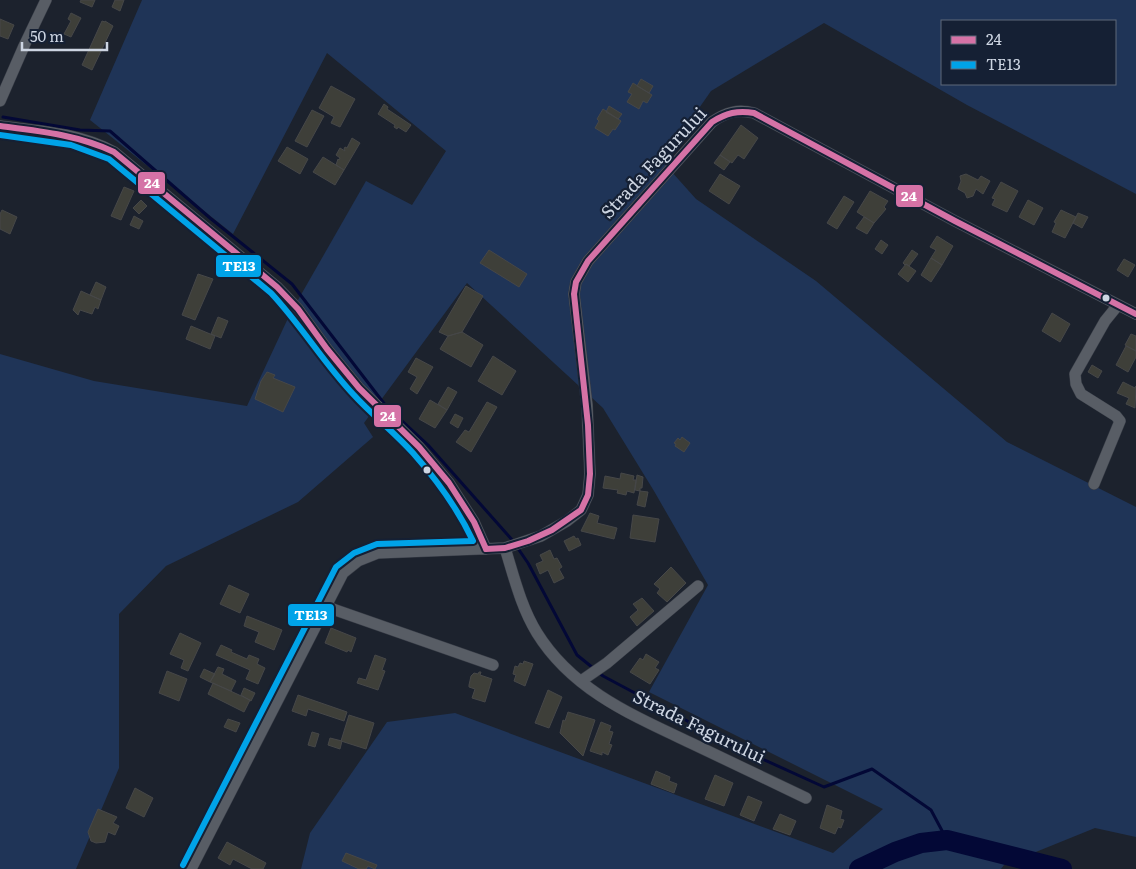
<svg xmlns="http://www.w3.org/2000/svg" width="1136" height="869" font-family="Literata,serif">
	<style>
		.green { fill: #1f3457; fill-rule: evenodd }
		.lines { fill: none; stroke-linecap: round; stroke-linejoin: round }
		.stream { stroke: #030836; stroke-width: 3 }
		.river { stroke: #030836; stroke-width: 20 }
		.building { fill: #3e3f39; stroke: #464748 }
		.minor-casing { stroke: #373c46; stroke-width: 12 }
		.minor { stroke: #585d65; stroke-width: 11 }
		.bus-1-casing { stroke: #152034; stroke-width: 10 }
		.bus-2-casing { stroke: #152034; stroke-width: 10 }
		.bus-1 { stroke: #d572a6; stroke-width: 6 }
		.bus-2 { stroke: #00a3e8; stroke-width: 6 }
		.bus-dot { fill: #cdd5e2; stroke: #152034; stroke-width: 2 }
		.labels { text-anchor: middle; stroke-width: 4.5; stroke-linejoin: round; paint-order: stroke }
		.street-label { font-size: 18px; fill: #cdd5e2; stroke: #152034 }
		.line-badge { stroke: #152034; stroke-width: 2 }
		.badge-label { font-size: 14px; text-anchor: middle; font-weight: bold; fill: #fff }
	</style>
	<rect width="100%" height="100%" fill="#1c222d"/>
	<path class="green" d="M 142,0 L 1136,0 L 1136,194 L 967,105 L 824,23 L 711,91 L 662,161 L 696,199 L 816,281 L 1007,442 L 1136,507 L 1136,837 L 1095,828 L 1004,865 L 1001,869 L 301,869 L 310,833 L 387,722 L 455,713 L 833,853 L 883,809 L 649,692 L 708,585 L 654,491 L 603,408 L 467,283 L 364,423 L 373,437 L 298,502 L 166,566 L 119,614 L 119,768 L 76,869 L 0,869 L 0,354 L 94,381 L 247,406 L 290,314 L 366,181 L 412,205 L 446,151 L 327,53 L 233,234 L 90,120 ZM 942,21 L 1115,21 L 1115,84 L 942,84 Z"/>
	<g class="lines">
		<path class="stream" d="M 3,117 L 80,130 L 110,131 L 210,218 L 292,284 L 386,406 L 428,445 L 514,542
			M 517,547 L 528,563 L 577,655 L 603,676 L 736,747 L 824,787 L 872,769 L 931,810 L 947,840"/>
		<path class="river" d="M 859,869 L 895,852 L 921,843 L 947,840 L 1062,869"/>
	</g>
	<path class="building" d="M 81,0 L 95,0 L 92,7 L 80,2 Z
		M 115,0 L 124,0 L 120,11 L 112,7 Z
		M 71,13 L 81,18 L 71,37 L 64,34 L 71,21 L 68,19 Z
		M 0,19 L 14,25 L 8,39 L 0,36 Z
		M 102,21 L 105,22 L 105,21 L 113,26 L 92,70 L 82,65 Z
		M 641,79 L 653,86 L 649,93 L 637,86 Z
		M 633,83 L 652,95 L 647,103 L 643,101 L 639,109 L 627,102 L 632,94 L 628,92 Z
		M 331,86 L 355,99 L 340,127 L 331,123 L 334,117 L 319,108 Z
		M 384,104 L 388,107 L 387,109 L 411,125 L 406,132 L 398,127 L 397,129 L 394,127 L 395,125 L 378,114 Z
		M 609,106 L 622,114 L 618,119 L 606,112 Z
		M 603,109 L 621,121 L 615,130 L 613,129 L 608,136 L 595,128 L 599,121 L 597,119 Z
		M 312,110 L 324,116 L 307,147 L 295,141 Z
		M 741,125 L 758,138 L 744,159 L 738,155 L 732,163 L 720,155 Z
		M 352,138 L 360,143 L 344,170 L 336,165 L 338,159 L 339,160 L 340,158 L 336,155 L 340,148 L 345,151 L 344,149 L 345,147 L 347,148 Z
		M 287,147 L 308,159 L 300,174 L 278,161 Z
		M 720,155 L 730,162 L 724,170 L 714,163 Z
		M 323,157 L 344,170 L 335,185 L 313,172 Z
		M 720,174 L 740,186 L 729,204 L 709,191 Z
		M 966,174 L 978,180 L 981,176 L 990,181 L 983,194 L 976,189 L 973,196 L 967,198 L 965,193 L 958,189 L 961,181 L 960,176 Z
		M 1001,182 L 1018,191 L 1007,212 L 992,205 L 995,199 L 992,198 Z
		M 124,187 L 134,191 L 121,220 L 111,216 Z
		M 870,191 L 888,201 L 884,207 L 886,209 L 874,223 L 857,212 Z
		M 844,196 L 854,202 L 837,229 L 827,223 Z
		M 141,200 L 147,206 L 139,214 L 133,208 Z
		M 1028,200 L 1043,208 L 1034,225 L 1019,217 Z
		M 2,210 L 17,217 L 10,234 L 0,229 L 0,214 Z
		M 1061,210 L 1076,217 L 1065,238 L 1052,232 L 1056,223 L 1054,222 Z
		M 1078,213 L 1088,217 L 1082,228 L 1073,223 Z
		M 134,216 L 143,221 L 139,229 L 130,225 Z
		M 864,217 L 874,223 L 867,234 L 856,228 Z
		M 937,236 L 953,246 L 942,265 L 931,258 L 936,250 L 930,247 Z
		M 881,240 L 888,245 L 882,254 L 875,249 Z
		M 489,250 L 527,274 L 519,287 L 480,263 Z
		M 912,250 L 918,254 L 909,266 L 906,264 L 905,265 L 903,263 Z
		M 931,258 L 942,265 L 931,282 L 921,275 Z
		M 1124,259 L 1135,265 L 1128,277 L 1117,270 Z
		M 906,264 L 916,271 L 908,282 L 898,274 Z
		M 198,274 L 213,279 L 195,320 L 182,315 Z
		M 96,282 L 106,287 L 101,300 L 90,295 Z
		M 466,286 L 483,296 L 462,332 L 448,336 L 439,332 Z
		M 81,291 L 101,300 L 98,309 L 95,307 L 92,314 L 80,310 L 78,315 L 73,310 Z
		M 1052,313 L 1070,324 L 1060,342 L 1042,331 Z
		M 218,317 L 228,321 L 221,338 L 211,334 Z
		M 191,326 L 215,336 L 210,349 L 186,339 Z
		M 462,332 L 483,345 L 471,367 L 440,349 L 448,336 Z
		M 1131,334 L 1136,336 L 1136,351 L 1125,345 Z
		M 1126,346 L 1136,351 L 1136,357 L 1128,372 L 1116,365 Z
		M 493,356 L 516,371 L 502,395 L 478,381 Z
		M 416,358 L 433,367 L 417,394 L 410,389 L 417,377 L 408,372 Z
		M 1092,365 L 1102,371 L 1098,378 L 1088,372 Z
		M 267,372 L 275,375 L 273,378 L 295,387 L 283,412 L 255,399 L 261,381 Z
		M 1123,382 L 1135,388 L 1136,386 L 1135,408 L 1126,404 L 1129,398 L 1117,393 Z
		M 448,387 L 457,392 L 447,410 L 438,404 Z
		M 430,400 L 447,410 L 435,428 L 419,419 Z
		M 487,402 L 497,407 L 471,452 L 456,442 L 465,430 L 469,432 Z
		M 455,414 L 463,418 L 458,428 L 450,423 Z
		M 682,437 L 690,443 L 684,452 L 675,446 L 676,444 L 674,443 L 678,438 L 680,440 Z
		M 621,473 L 634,476 L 633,480 L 636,480 L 634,493 L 627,491 L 626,495 L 617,493 L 618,490 L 603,488 L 605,476 L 620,479 Z
		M 637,475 L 643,477 L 642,488 L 640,488 L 640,491 L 635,490 Z
		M 640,491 L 648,492 L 645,507 L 637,505 Z
		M 590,513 L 599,516 L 597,523 L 617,528 L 614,539 L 581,531 Z
		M 633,515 L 659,519 L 655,542 L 630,538 Z
		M 574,536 L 576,539 L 578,538 L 581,545 L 569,551 L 564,541 Z
		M 550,550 L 554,559 L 557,558 L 562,567 L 559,569 L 564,578 L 554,583 L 548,570 L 540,574 L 536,564 L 543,561 L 540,555 Z
		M 671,567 L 686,583 L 667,602 L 657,593 L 660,589 L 654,584 Z
		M 229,585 L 249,594 L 240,613 L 220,604 Z
		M 642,598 L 654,611 L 637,626 L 630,617 L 638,610 L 633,604 Z
		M 247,616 L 282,630 L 274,650 L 255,642 L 259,632 L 244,626 Z
		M 331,628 L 356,638 L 351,652 L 348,650 L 347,652 L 325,643 Z
		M 180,633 L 201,643 L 188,671 L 181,668 L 184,660 L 170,654 Z
		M 221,645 L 232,650 L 231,652 L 247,659 L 249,655 L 259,659 L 257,664 L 265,668 L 258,684 L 246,679 L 250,670 L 216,655 Z
		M 646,654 L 659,662 L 655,668 L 659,670 L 650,684 L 630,672 L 640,658 L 643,660 Z
		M 375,655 L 386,659 L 382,670 L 385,671 L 378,690 L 357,683 L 359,678 L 366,680 Z
		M 524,661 L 533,664 L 525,686 L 514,681 L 516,675 L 513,674 L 515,666 L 518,667 L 520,663 L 523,664 Z
		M 218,667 L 224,669 L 222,674 L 236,681 L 231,691 L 210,682 Z
		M 204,669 L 215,674 L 210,682 L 200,677 Z
		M 167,671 L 187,679 L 179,701 L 159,693 Z
		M 479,672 L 481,672 L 480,675 L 492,679 L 485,702 L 472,698 L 475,689 L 469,687 L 469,685 L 471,676 L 474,673 L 478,674 Z
		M 213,683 L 250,700 L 244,712 L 208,694 Z
		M 244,688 L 255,693 L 251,701 L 241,695 Z
		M 548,690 L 562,697 L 549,728 L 535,723 Z
		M 298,695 L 347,712 L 344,721 L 308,709 L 306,716 L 292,711 Z
		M 568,712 L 595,720 L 583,756 L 560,733 L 563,720 L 565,721 Z
		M 349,715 L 374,723 L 366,749 L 341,741 Z
		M 228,719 L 240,723 L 236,732 L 224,727 Z
		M 601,722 L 611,726 L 609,731 L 613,732 L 609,744 L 612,745 L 608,755 L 602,752 L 602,755 L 590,751 Z
		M 312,732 L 319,734 L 315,747 L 308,745 Z
		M 330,738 L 342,741 L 340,749 L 328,745 Z
		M 656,771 L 670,777 L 669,781 L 677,784 L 674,793 L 651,784 Z
		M 715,775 L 733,783 L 724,806 L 705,799 Z
		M 135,788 L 153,798 L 144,817 L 126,808 Z
		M 748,796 L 762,802 L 754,821 L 740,815 Z
		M 827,805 L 842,811 L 840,819 L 844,820 L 841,828 L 838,827 L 835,834 L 820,828 Z
		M 98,809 L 117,817 L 113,823 L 119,826 L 115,835 L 108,832 L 105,842 L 96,843 L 91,841 L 88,832 Z
		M 780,814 L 796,821 L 790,835 L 773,829 Z
		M 227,842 L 266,863 L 263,869 L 252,869 L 233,859 L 230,865 L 218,858 Z
		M 346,853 L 377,865 L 375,869 L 368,866 L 366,869 L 359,869 L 342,861 Z"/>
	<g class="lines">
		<defs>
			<path id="minor" d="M 0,101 L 24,46 L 46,0
				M 0,126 C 39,131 79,133 114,152 L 277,287 L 298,309 L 327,349 L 359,388 L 419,447 L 449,483 L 474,522 L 486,549
				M 1094,484 L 1120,421 L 1116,416 L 1081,394 L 1076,384 L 1075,374 L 1105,321 L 1118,305
				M 505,548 C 514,577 521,607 537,633 C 573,691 634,716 693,744 C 731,762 769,780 806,798
				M 324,606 L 493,665
				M 581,681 L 607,663 L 698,586
				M 191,869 L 343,573 L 358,561 L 378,553 L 505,548 L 541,536 L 567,521 L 581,510 L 588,495 L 590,474 L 587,405 L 574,294 L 576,282 L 588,261 L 712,122 C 726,112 738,109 754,113 L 955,221 L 1136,314"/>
		</defs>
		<use href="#minor" class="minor-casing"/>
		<use href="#minor" class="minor"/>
		<defs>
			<path id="bus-1" d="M 0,126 C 39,131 78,135 114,152 L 277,287 L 298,309 L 327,349 L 359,388 L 419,447 L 449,483 L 474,522 L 486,549
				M 486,549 L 505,548 L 528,541 L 552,530 L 581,510 L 588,495 L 590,474 L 588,425 L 574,294 L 576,282 L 588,261 L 712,122 C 726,113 738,110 754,113 L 955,221 L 1136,314"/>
			<path id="bus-2" d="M 0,135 L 71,145 L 109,159 L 271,293 C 301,325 323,362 353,394 C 372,415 394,432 413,453 C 436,479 458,509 473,541 L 377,544 L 354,553 L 336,567 L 183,865"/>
		</defs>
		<use href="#bus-1" class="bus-1-casing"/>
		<use href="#bus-2" class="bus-2-casing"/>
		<use href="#bus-1" class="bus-1"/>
		<use href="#bus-2" class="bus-2"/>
	</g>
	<g class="bus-dot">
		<circle cx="1106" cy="298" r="4.5"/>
		<circle cx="427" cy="470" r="4.5"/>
	</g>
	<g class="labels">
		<g class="street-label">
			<text transform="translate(654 163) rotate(-47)" y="6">Strada Fagurului</text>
			<text transform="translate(699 727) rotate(26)" y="6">Strada Fagurului</text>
		</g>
	</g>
	<g class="line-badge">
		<rect x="137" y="171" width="29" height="24" rx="5" fill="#d572a6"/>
		<rect x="895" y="184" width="29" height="24" rx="5" fill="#d572a6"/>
		<rect x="215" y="254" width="47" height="24" rx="5" fill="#00a3e8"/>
		<rect x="373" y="404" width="29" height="24" rx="5" fill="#d572a6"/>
		<rect x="287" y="603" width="48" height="24" rx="5" fill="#00a3e8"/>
	</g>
	<g class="badge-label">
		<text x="152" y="188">24</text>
		<text x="909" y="201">24</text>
		<text x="239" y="271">TE13</text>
		<text x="388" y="421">24</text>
		<text x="311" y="620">TE13</text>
	</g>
	<rect x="941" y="20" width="175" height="65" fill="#152034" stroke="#5f687a"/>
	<rect x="951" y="36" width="25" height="8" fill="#d572a6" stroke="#5f687a"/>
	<text x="986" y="45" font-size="15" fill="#cdd5e2">24</text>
	<rect x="951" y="61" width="25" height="8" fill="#00a3e8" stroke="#5f687a"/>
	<text x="986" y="70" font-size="15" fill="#cdd5e2">TE13</text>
	<path d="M22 42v8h85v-8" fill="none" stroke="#cdd5e2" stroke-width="2.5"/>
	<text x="30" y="42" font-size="15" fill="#cdd5e2" stroke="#152034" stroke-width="4" paint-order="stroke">50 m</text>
</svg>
